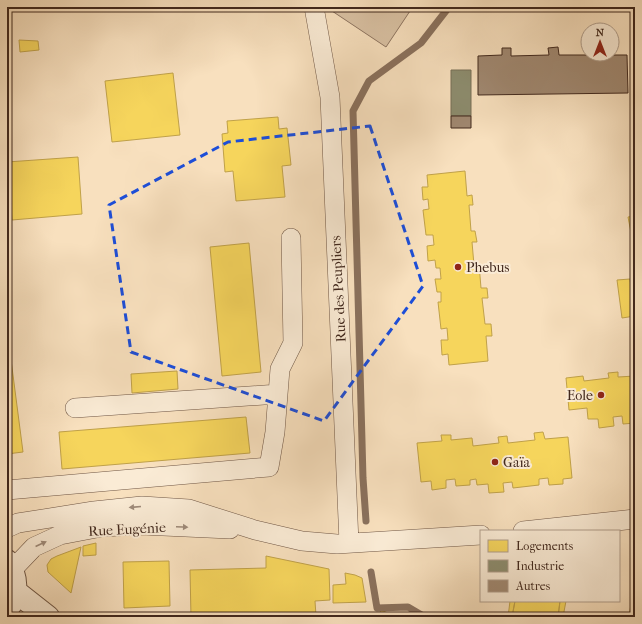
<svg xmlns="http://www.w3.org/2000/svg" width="642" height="624" font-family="'IM FELL French Canon',serif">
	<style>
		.green { fill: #d9c1a3; stroke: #8d7460 }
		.homes { fill: #f6d55c; stroke: #c0a149 }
		.industry { fill: #8c8c6e; stroke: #766e56 }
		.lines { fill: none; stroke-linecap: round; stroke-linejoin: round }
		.stream { stroke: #8a715d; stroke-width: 7 }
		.building { fill: #a08871; stroke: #41281d }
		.minor-casing { stroke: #6f5645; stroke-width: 20 }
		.tertiary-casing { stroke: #6f5645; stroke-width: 24 }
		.minor { stroke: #faebd5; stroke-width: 19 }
		.tertiary { stroke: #faebd5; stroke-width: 22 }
		.oneway { fill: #9e8a79 }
		.marked { fill: none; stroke: #1d4ed8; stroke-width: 3; stroke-dasharray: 8 5; stroke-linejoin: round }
		.poi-dot { fill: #8f2418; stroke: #faebd5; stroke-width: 1.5 }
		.labels { text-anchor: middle; stroke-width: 4; stroke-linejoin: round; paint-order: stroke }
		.poi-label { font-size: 14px; fill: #41281d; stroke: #faebd5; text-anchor: start }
		.street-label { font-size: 14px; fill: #41281d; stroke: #faebd5 }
	</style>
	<rect width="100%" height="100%" fill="#f8e0be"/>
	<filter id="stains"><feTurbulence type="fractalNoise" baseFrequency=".005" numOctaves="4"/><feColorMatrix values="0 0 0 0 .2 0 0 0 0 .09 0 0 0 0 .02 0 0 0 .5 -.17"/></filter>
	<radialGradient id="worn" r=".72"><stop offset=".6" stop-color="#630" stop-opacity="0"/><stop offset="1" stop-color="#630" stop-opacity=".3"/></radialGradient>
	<path class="green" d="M 326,7 L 405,7 L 410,11 L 386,47 Z"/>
	<path class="homes" d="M 19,40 L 38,41 L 39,50 L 20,52 Z
		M 173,73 L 180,135 L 112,142 L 105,81 Z
		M 278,117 L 279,129 L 287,128 L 291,165 L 282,166 L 285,197 L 236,201 L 233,171 L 225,172 L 222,134 L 228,133 L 227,121 Z
		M 78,157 L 82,214 L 12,220 L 7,162 Z
		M 465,171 L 467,196 L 472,195 L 473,205 L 469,205 L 471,231 L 475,231 L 477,242 L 472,242 L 474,265 L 479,264 L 481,288 L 487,288 L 488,298 L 482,298 L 485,324 L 491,324 L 492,336 L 486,336 L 488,361 L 449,365 L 448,354 L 442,355 L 441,340 L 448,340 L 447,328 L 441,329 L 438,302 L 441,302 L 441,292 L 437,292 L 435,279 L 441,279 L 440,268 L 436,268 L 435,260 L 428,261 L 427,246 L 434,245 L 433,235 L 426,235 L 423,210 L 429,209 L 428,199 L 423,200 L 422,187 L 428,187 L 427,175 Z
		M 635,216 L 635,243 L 633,243 L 628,217 Z
		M 249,243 L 261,372 L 222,376 L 210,247 Z
		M 630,279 L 635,316 L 622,318 L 617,280 Z
		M 7,329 L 23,452 L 7,454 Z
		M 177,371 L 178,389 L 132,393 L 131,374 Z
		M 618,372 L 618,377 L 635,376 L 635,423 L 623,424 L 622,416 L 613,417 L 614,426 L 599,428 L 598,419 L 588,419 L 587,408 L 569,410 L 566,378 L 583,376 L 584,381 L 609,378 L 608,373 Z
		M 246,417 L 250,453 L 62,469 L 59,432 Z
		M 543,432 L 545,439 L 568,437 L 572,478 L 563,479 L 563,484 L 549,485 L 548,478 L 539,479 L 539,485 L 513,488 L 512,482 L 503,483 L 504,492 L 489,493 L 488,484 L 477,485 L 476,479 L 470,480 L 470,485 L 456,486 L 455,479 L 446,480 L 446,488 L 432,490 L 431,481 L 421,482 L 417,443 L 442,441 L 441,435 L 451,435 L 451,440 L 472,438 L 473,446 L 499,443 L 498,437 L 507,436 L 508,443 L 535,440 L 534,433 Z
		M 96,543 L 96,555 L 83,556 L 83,546 Z
		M 81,547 L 71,593 L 48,572 L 47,565 L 51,559 L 57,556 Z
		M 266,556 L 329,569 L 330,600 L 315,601 L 316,616 L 191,617 L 190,570 L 266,568 Z
		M 169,561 L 170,606 L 124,608 L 123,562 Z
		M 345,573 L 355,575 L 362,578 L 366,602 L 333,603 L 333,585 L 346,584 Z
		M 633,591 L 635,592 L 635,617 L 629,617 Z
		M 510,601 L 515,601 L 512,617 L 508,617 Z
		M 515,601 L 560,601 L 558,617 L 512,617 Z
		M 560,601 L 566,601 L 563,617 L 558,617 Z
		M 381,610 L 397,617 L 378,617 Z"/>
	<path class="industry" d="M 451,70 L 471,70 L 471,116 L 451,116 Z"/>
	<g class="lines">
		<path class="stream" d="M 366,521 L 363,478 L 353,111 L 369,81 L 421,43 L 449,7
			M 371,572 L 377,608 L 408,607 L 425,617"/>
	</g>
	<path class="building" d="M 558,47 L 559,55 L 627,55 L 628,93 L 478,95 L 478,56 L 502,55 L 502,48 L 511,48 L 511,56 L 549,55 L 548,48 Z
		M 451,116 L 471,116 L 471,128 L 451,128 Z"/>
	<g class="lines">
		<defs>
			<path id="minor" d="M 314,7 L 330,97 L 349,543
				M 75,408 L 278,394
				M 7,490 L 269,467 L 275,432 L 280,369 L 293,343 L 291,238
				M 7,528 L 18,523 L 94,511 L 142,506 L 189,509 L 255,530 L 302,541 L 337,544 L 481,535
				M 523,531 L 635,519
				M 12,570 L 34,547 L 60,535 L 102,527 L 141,525 L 230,529"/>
			<path id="tertiary" d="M 7,561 C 17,575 19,596 7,609
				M 15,591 L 48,617"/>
		</defs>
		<use href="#minor" class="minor-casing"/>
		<use href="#tertiary" class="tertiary-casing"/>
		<use href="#minor" class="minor"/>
		<use href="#tertiary" class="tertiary"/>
	</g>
	<defs><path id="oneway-solid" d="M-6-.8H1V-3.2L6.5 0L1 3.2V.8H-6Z"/></defs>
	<g class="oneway">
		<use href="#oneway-solid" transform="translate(135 507) rotate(175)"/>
		<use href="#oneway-solid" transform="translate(182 527) rotate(2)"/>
		<use href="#oneway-solid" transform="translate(41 544) rotate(-25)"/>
	</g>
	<path class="marked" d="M 370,126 L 423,286 L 324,421 L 131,352 L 109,205 L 228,142 Z"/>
	<g class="poi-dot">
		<circle cx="458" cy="267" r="4"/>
		<circle cx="601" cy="395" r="4"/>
		<circle cx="495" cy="462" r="4"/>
	</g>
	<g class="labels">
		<g class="poi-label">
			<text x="466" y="272">Phebus</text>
			<text x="593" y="400" text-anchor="end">Eole</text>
			<text x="503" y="467">Gaïa</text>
		</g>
		<g class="street-label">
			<text transform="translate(338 289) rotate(-93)" y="5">Rue des Peupliers</text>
			<text transform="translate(127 529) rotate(-3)" y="5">Rue Eugénie</text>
		</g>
	</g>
	<rect width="642" height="624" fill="none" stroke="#f8e0be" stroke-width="24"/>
	<rect x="8" y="8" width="626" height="608" fill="none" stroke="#41281d" stroke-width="2"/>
	<rect x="12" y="12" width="618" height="600" fill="none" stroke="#41281d"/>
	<rect x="480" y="530" width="140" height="72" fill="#faebd5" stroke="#b09d8b"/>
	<rect x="488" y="540" width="20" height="12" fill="#f6d55c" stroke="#b09d8b"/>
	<text x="516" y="550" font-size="12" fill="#41281d">Logements</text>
	<rect x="488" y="560" width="20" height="12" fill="#8c8c6e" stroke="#b09d8b"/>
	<text x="516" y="570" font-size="12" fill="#41281d">Industrie</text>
	<rect x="488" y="580" width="20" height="12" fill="#a08871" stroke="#b09d8b"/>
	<text x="516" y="590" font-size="12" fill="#41281d">Autres</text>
	<g transform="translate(600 42)"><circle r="19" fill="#faebd5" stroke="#b09d8b"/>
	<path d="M0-3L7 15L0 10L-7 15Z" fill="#8f2418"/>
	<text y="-6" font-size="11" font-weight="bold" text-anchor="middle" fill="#41281d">N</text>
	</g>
	<rect width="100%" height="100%" filter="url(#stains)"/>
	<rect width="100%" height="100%" fill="url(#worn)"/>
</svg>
